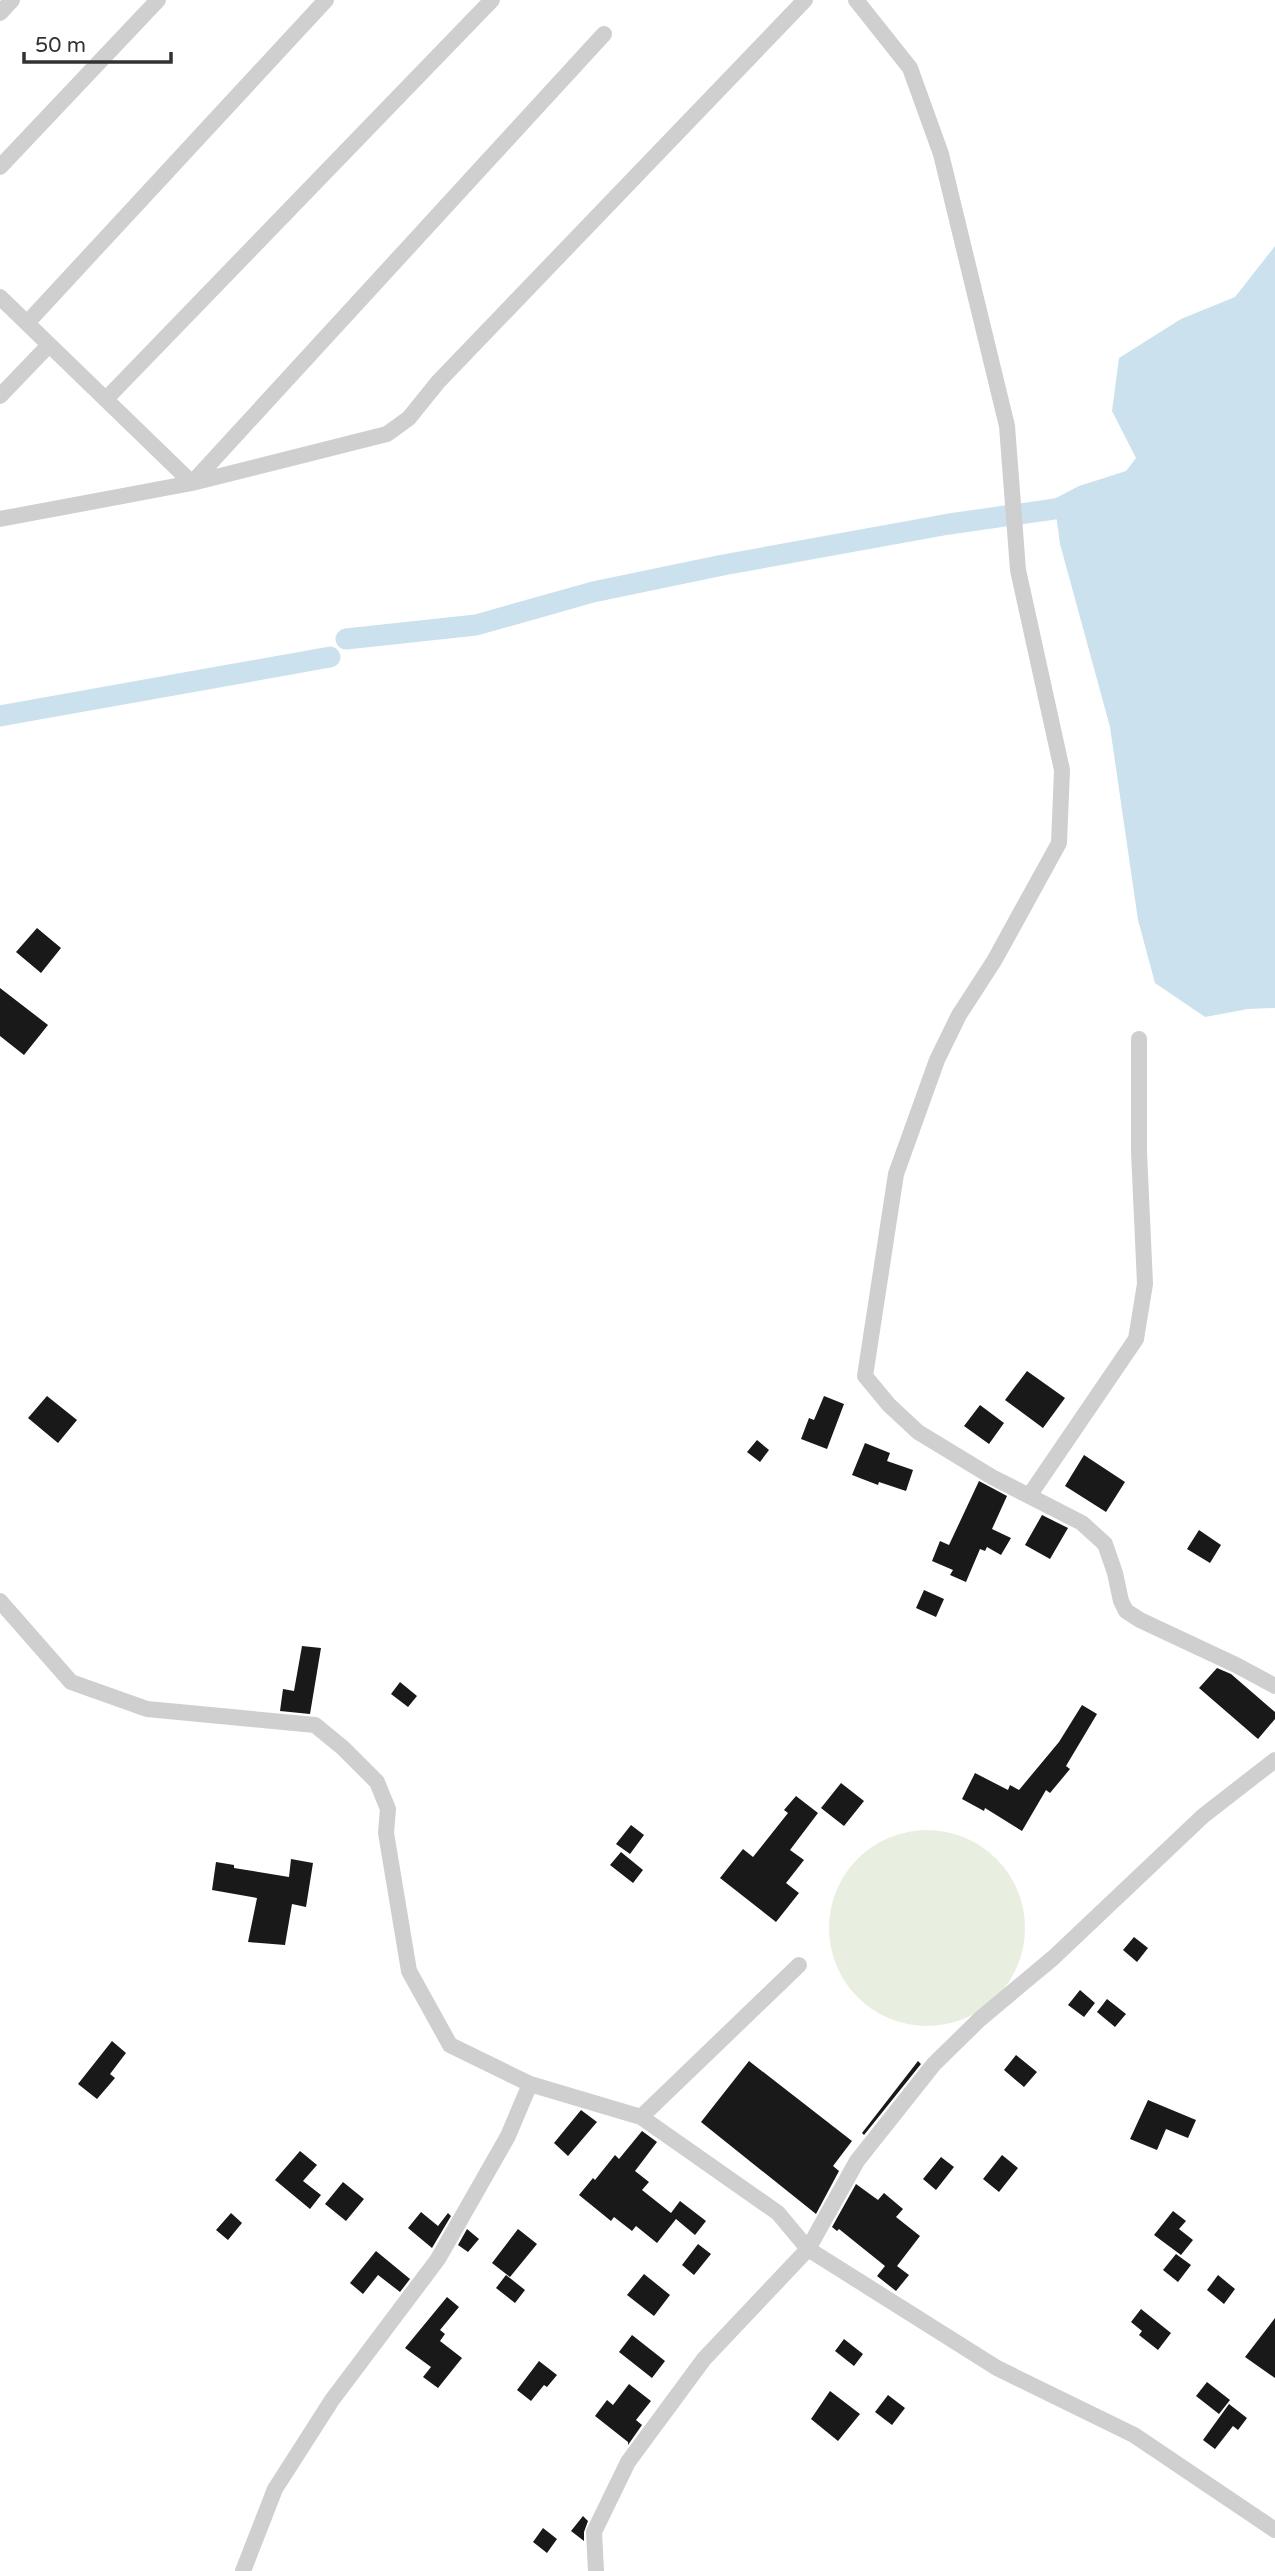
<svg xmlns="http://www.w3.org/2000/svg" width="1275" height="2571" font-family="'Varela Round',sans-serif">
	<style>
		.green { fill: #e8eee0 }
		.water { fill: #cce1ee }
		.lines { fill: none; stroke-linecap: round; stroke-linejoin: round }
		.canal { stroke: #cce1ee; stroke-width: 21 }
		.building { fill: #191919 }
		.street { stroke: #cfcfcf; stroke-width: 16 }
	</style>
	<rect width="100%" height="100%" fill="#fff"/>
	<path class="green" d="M829 1928a98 98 0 1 1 196 0a98 98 0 1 1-196 0Z"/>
	<path class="water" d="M 1275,246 L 1275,1008 L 1248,1009 L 1205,1017 L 1155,983 L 1138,920 L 1110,727 L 1060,544 L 1054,499 L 1079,486 L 1126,471 L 1136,458 L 1112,411 L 1119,358 L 1181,319 L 1235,297 Z"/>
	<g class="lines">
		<path class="canal" d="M 346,639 L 476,625 L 593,592 L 723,565 L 949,524 L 1083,505
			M 0,716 L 330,657"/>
	</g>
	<path class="building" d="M 37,928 L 61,948 L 41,973 L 16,952 Z
		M 0,988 L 48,1025 L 24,1055 L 0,1036 Z
		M 1027,1371 L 1065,1398 L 1043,1428 L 1005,1400 Z
		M 47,1396 L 77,1420 L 58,1443 L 28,1418 Z
		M 824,1396 L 844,1404 L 827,1449 L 801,1439 L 809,1418 L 814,1420 Z
		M 980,1405 L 1004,1423 L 989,1444 L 964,1426 Z
		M 757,1440 L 769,1450 L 760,1462 L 747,1452 Z
		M 865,1443 L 890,1453 L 887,1461 L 913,1470 L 906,1491 L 879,1482 L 878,1485 L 852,1475 Z
		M 1084,1455 L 1125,1482 L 1106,1512 L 1065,1486 Z
		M 979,1481 L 1007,1496 L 992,1529 L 1011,1538 L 1001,1555 L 987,1547 L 985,1551 L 980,1549 L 966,1582 L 950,1575 L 953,1570 L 932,1561 L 940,1541 L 949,1545 Z
		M 1042,1515 L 1068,1528 L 1050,1559 L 1025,1545 Z
		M 1199,1530 L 1221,1545 L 1210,1563 L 1187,1549 Z
		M 924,1590 L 944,1599 L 936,1617 L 916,1608 Z
		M 302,1646 L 321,1648 L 310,1714 L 280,1711 L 283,1689 L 294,1691 Z
		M 1217,1668 L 1231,1674 L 1275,1712 L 1275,1719 L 1258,1739 L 1199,1688 Z
		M 400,1682 L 417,1696 L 408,1707 L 391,1694 Z
		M 1082,1705 L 1097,1714 L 1066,1766 L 1070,1769 L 1050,1793 L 1046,1790 L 1022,1831 L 985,1808 L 984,1811 L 962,1799 L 975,1773 L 1008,1790 L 1010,1785 L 1019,1790 L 1059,1742 Z
		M 841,1783 L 864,1801 L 844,1826 L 821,1808 Z
		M 796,1796 L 818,1813 L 790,1850 L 804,1860 L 786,1883 L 799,1893 L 776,1922 L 720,1878 L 743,1849 L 753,1857 L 788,1813 L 784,1810 Z
		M 631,1825 L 644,1835 L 630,1854 L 616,1844 Z
		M 621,1852 L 643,1870 L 633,1883 L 610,1865 Z
		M 291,1859 L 313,1863 L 306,1907 L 292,1904 L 285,1945 L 248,1942 L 257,1898 L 212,1890 L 216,1862 L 234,1865 L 234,1868 L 289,1877 Z
		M 1134,1937 L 1148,1948 L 1137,1962 L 1123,1950 Z
		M 1080,1990 L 1095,2003 L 1084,2017 L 1068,2005 Z
		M 1107,1999 L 1126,2014 L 1115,2027 L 1097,2012 Z
		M 112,2041 L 126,2053 L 110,2074 L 115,2078 L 97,2099 L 78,2084 Z
		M 1016,2055 L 1037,2072 L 1024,2087 L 1004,2070 Z
		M 749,2061 L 852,2141 L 833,2166 L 839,2171 L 816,2214 L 701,2122 Z
		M 918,2061 L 921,2064 L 864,2135 L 862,2133 Z
		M 1148,2100 L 1196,2120 L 1188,2138 L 1166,2129 L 1157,2150 L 1130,2139 Z
		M 581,2110 L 597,2122 L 568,2156 L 554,2143 Z
		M 642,2131 L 657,2142 L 635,2171 L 649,2182 L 642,2190 L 671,2213 L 680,2201 L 706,2221 L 695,2235 L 676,2219 L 657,2243 L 636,2226 L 632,2231 L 614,2217 L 611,2221 L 579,2195 L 593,2178 L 595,2180 L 615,2155 L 619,2159 Z
		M 300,2151 L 317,2165 L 303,2181 L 321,2195 L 310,2209 L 275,2180 Z
		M 1002,2155 L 1018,2168 L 999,2192 L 983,2179 Z
		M 941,2157 L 954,2167 L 936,2190 L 923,2179 Z
		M 343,2182 L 364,2199 L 346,2221 L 325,2204 Z
		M 856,2184 L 878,2200 L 884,2193 L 903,2209 L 896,2217 L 920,2236 L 897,2266 L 909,2275 L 896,2291 L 877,2276 L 885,2266 L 839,2229 L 837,2231 L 832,2227 Z
		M 1173,2211 L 1186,2221 L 1179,2229 L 1193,2240 L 1181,2255 L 1154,2235 Z
		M 421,2212 L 438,2226 L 448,2213 L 451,2216 L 432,2248 L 408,2228 Z
		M 231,2213 L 242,2223 L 228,2240 L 216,2230 Z
		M 467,2229 L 479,2239 L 468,2252 L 458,2245 Z
		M 518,2229 L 537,2244 L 510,2277 L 492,2263 Z
		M 698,2244 L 711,2254 L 694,2275 L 682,2265 Z
		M 376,2251 L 410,2279 L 400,2292 L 378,2275 L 363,2294 L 350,2283 Z
		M 1176,2254 L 1191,2265 L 1178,2282 L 1163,2270 Z
		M 644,2274 L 670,2295 L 654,2316 L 627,2295 Z
		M 506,2275 L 525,2290 L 515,2303 L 496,2288 Z
		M 1218,2275 L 1235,2289 L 1224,2304 L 1207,2290 Z
		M 447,2297 L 459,2307 L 440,2330 L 445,2334 L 440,2341 L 462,2358 L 438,2388 L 423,2377 L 431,2367 L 405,2348 Z
		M 1141,2309 L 1171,2333 L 1158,2350 L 1139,2335 L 1142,2331 L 1131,2322 Z
		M 1275,2318 L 1275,2378 L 1245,2357 Z
		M 632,2335 L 665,2361 L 652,2378 L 619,2352 Z
		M 844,2339 L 863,2354 L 854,2366 L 835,2351 Z
		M 539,2361 L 557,2375 L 547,2387 L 544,2385 L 531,2401 L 517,2390 Z
		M 1207,2382 L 1230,2400 L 1219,2414 L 1196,2396 Z
		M 629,2384 L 651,2401 L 636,2420 L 642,2425 L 628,2445 L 628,2442 L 595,2416 L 607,2400 L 613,2405 Z
		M 830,2391 L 860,2414 L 838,2441 L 811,2419 Z
		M 888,2395 L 905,2408 L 892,2425 L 875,2412 Z
		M 1229,2404 L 1247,2418 L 1238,2430 L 1233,2426 L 1215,2449 L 1203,2440 Z
		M 583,2516 L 588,2521 L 584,2532 L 584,2541 L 571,2531 Z
		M 543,2528 L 557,2539 L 547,2553 L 533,2542 Z"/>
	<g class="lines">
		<path class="street" d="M 856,0 L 910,68 L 941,154 L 1007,426 L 1018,570 L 1062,770 L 1059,843 L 994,961 L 959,1015 L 937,1060 L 896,1174 L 865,1376 L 889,1405 L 918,1432 L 992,1477 L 1082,1523 L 1105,1544 L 1115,1573 L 1121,1601 L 1126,1611 L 1140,1620 L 1236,1665 L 1275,1686
			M 0,13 L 12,0
			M 0,167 L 158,0
			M 0,297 L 192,483
			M 27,323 L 326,0
			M 0,396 L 49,345
			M 106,399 L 492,0
			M 192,483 L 604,34
			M 0,519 L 192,483 L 387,434 L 409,418 L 438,382 L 805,0
			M 1029,1496 L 1136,1339 L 1145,1284 L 1139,1152 L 1139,1039
			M 0,1601 L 71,1682 L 147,1709 L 315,1725 L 343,1748 L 377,1782 L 388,1809 L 386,1833 L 409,1971 L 450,2045 L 530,2084 L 641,2117 L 778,2213 L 808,2249 L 704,2359 L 628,2462 L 594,2532 L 596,2571
			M 1275,1760 L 1203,1816 L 1053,1958 L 980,2019 L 934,2064 L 857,2161 L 808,2249 L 997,2368 L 1134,2435 L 1275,2530
			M 641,2117 L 799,1965
			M 243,2571 L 275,2489 L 332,2400 L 438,2259 L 508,2136 L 530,2084"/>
	</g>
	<path d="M24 52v10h147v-10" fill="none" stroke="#323232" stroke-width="3.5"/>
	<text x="35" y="52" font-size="21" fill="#323232" stroke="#ffffff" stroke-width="5" paint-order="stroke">50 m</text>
</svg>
